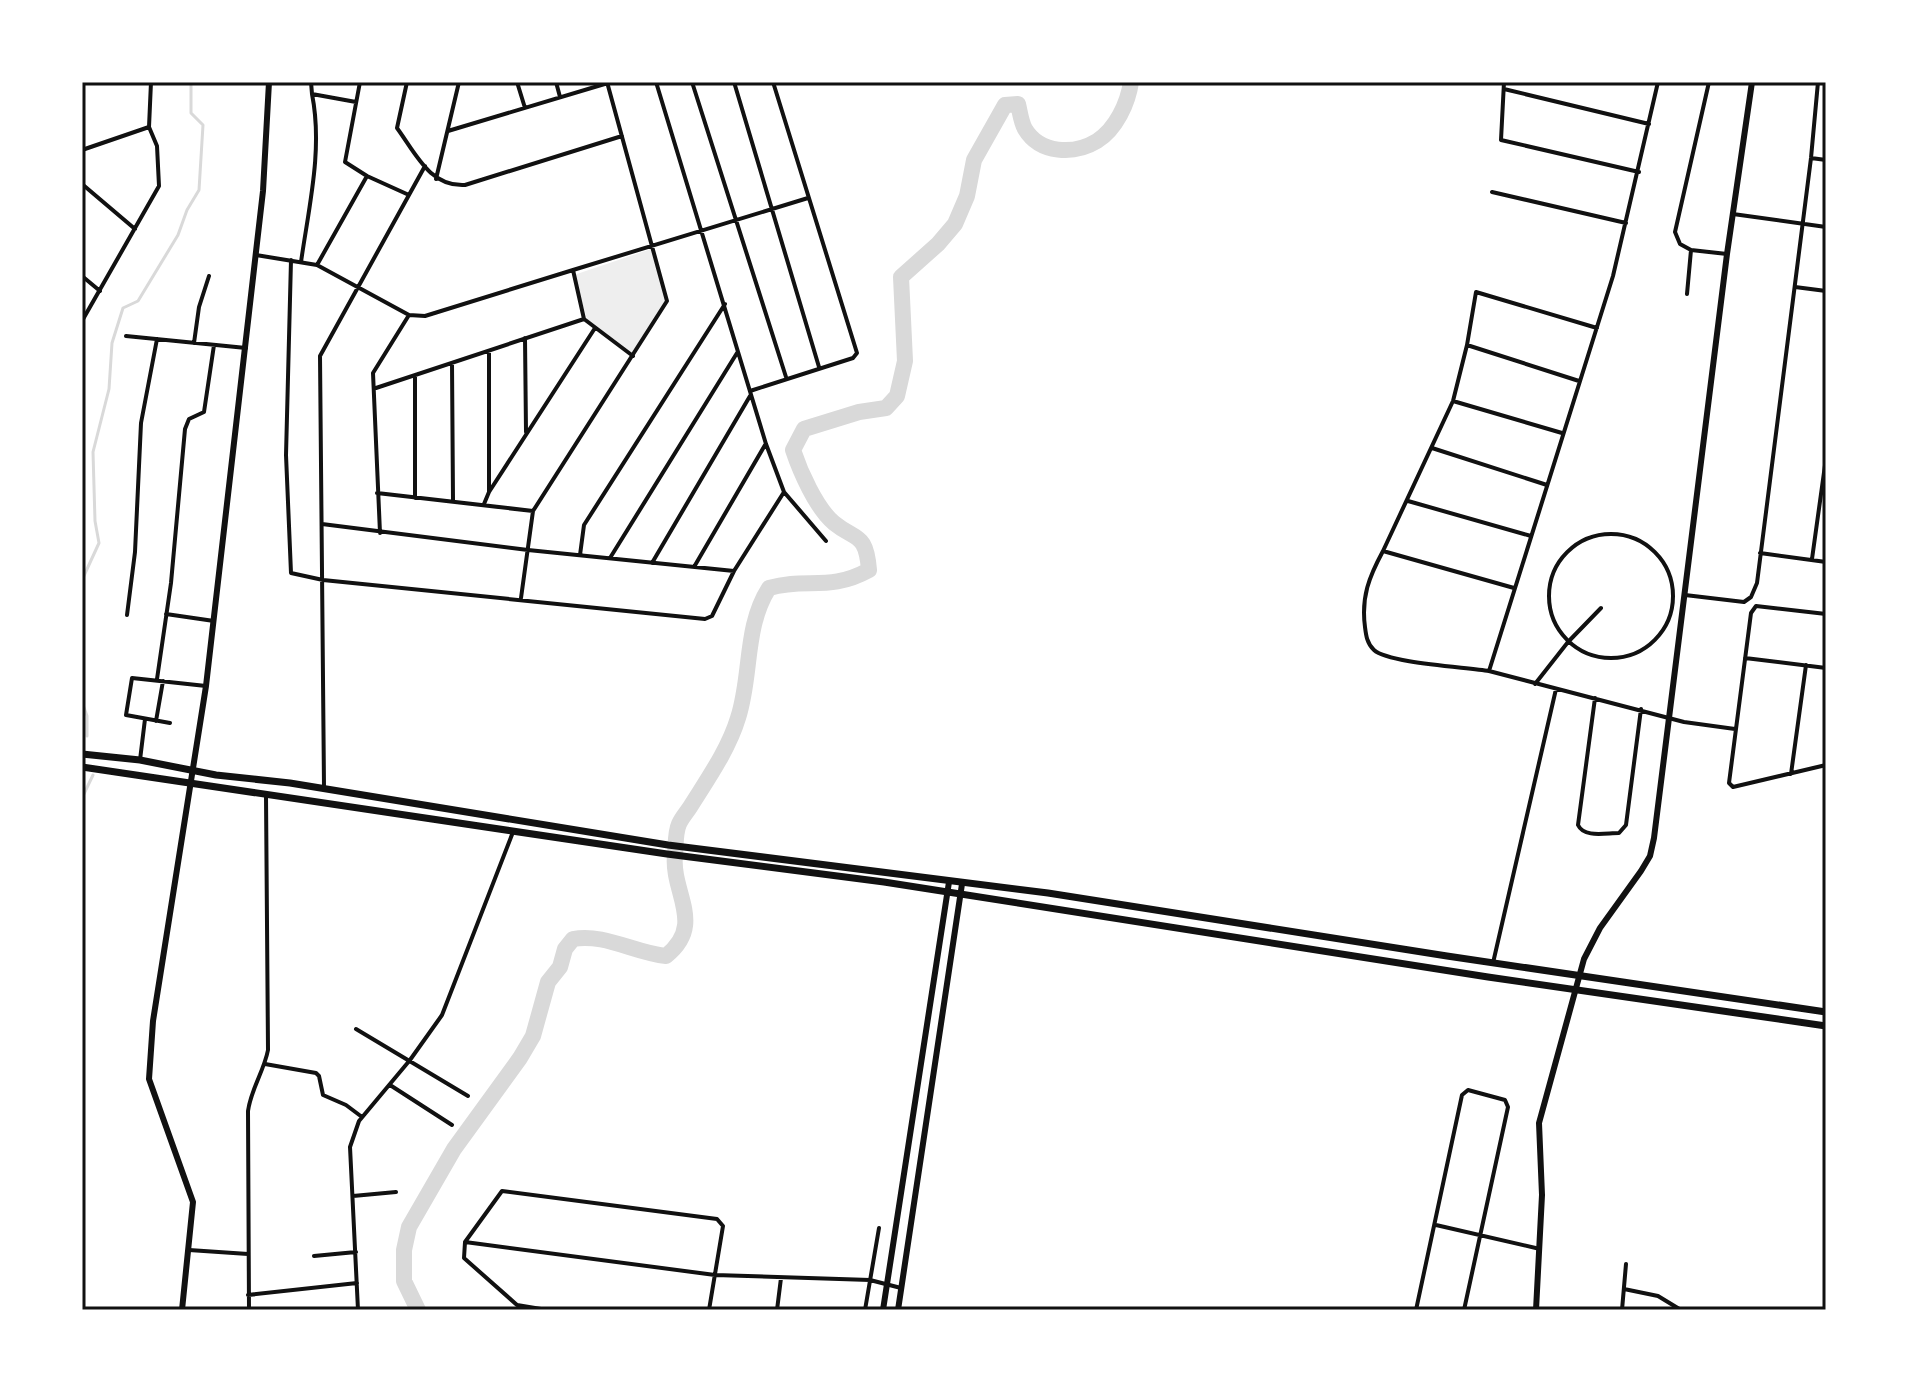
<svg xmlns="http://www.w3.org/2000/svg" width="1908" height="1392" font-family="Rubik,sans-serif">
	<style>
		.green { fill: #eee }
		.lines { fill: none; stroke-linecap: round; stroke-linejoin: round }
		.stream { stroke: #d9d9d9; stroke-width: 3 }
		.river { stroke: #d9d9d9; stroke-width: 16 }
		.minor { stroke: #111; stroke-width: 4 }
		.tertiary { stroke: #111; stroke-width: 6 }
		.secondary { stroke: #111; stroke-width: 6 }
		.primary { stroke: #111; stroke-width: 7 }
		.neatline { fill: none; stroke: #111; stroke-width: 3 }
	</style>
	<rect width="100%" height="100%" fill="#fff"/>
	<path class="green" d="M 651,249 L 666,301 L 634,354 L 587,319 L 574,275 Z"/>
	<g class="lines">
		<path class="stream" d="M 82,580 L 99,543 L 95,521 L 93,452 L 109,389 L 112,343 L 123,308 L 138,301 L 178,235 L 187,210 L 199,190 L 203,125 L 191,113 L 191,82
			M 82,702 L 87,716 L 87,736
			M 82,798 L 93,775"/>
		<path class="river" d="M 418,1310 L 404,1281 L 404,1250 L 409,1227 L 454,1149 L 520,1058 L 533,1036 L 548,982 L 560,967 L 565,949 L 573,939 C 604,933 635,953 666,956 C 706,924 671,893 675,855 C 676,845 675,833 679,824 C 682,817 688,811 692,804 C 709,777 729,748 738,718 C 752,675 744,627 769,588 C 807,577 829,592 869,570 C 866,532 856,541 834,523 C 816,508 800,471 793,450 L 804,429 L 859,412 L 886,408 L 897,396 L 905,361 L 901,277 L 938,244 L 955,224 L 967,196 L 974,160 L 1005,105 L 1018,104 C 1020,112 1021,122 1025,129 C 1040,154 1074,155 1097,141 C 1116,129 1128,103 1131,82"/>
		<path class="minor" d="M 311,82 L 312,94
			M 360,82 L 345,162 L 367,176 L 409,195
			M 407,82 L 397,128 C 416,154 430,187 465,185 L 622,136
			M 517,82 L 525,108
			M 556,82 L 560,97
			M 692,82 L 786,377
			M 734,82 L 819,367
			M 1504,82 L 1501,140 L 1639,172
			M 1658,82 L 1613,276 L 1489,671 L 1684,722 L 1735,729
			M 1504,89 L 1649,124
			M 448,131 L 608,83
			M 82,150 L 149,127
			M 1811,158 L 1826,160
			M 436,179 L 459,82
			M 82,184 L 135,229
			M 1492,192 L 1626,223
			M 1733,214 L 1826,227
			M 1691,250 L 1727,254
			M 256,255 L 317,265 L 409,315 L 425,316 L 573,270 L 584,319 L 376,388
			M 291,260 L 286,455 L 291,573 L 323,580 L 705,619 L 712,616 L 734,571 L 784,492 L 766,444 L 656,82
			M 301,262 C 309,206 323,149 312,94 L 356,102
			M 317,265 L 367,176
			M 573,270 L 808,198
			M 82,276 L 100,291
			M 1795,287 L 1826,291
			M 1687,294 L 1691,250 L 1680,244 L 1675,232 L 1709,82
			M 584,319 L 633,356
			M 82,321 L 159,186 L 157,146 L 149,127 L 151,82
			M 126,336 L 246,348
			M 525,338 L 526,432
			M 194,343 L 199,307 L 209,276
			M 1467,345 L 1453,401 L 1383,551 L 1514,588
			M 452,363 L 453,500
			M 415,375 L 415,498
			M 1579,381 L 1467,345 L 1476,292 L 1597,328
			M 750,391 L 853,358 L 857,353 L 773,82
			M 1453,401 L 1562,433
			M 1432,448 L 1547,485
			M 489,492 L 489,351
			M 784,492 L 826,541
			M 377,493 L 533,511
			M 1408,501 L 1531,536
			M 484,504 L 489,492 L 595,328
			M 322,524 L 528,550 L 734,571
			M 380,533 L 373,373 L 409,315
			M1549 596a62 62 0 1 1 124 0a62 62 0 1 1-124 0Z
			M 1383,551 C 1369,577 1361,597 1365,627 C 1366,635 1367,644 1374,650 C 1388,663 1465,667 1489,671
			M 1760,553 L 1826,562
			M 580,555 L 584,525 L 725,304
			M 610,558 L 737,353
			M 1812,559 L 1826,458
			M 652,563 L 750,396
			M 694,567 L 765,445
			M 1685,595 L 1744,602 L 1751,597 L 1757,583 L 1811,158 L 1818,82
			M 521,598 L 533,511 L 667,301 L 607,82
			M 166,614 L 214,621
			M 1826,614 L 1756,606 L 1751,613 L 1729,783 L 1733,787 L 1826,765
			M 127,615 L 135,552 L 141,423 L 157,339
			M 1745,658 L 1826,668
			M 157,679 L 171,583 L 185,429 L 189,419 L 204,412 L 214,345
			M 1535,684 L 1568,642 L 1601,608
			M 1595,698 L 1578,825 C 1584,838 1605,833 1619,833 L 1626,825 L 1641,709
			M 156,721 L 163,681
			M 170,723 L 126,715 L 132,678 L 206,686
			M 140,760 L 145,719
			M 1791,774 L 1806,665
			M 324,787 L 320,356 L 425,166
			M 1493,963 L 1556,689
			M 356,1029 L 468,1096
			M 265,1064 L 316,1073 L 319,1076 L 323,1095 L 346,1105 L 362,1117
			M 390,1085 L 452,1125
			M 353,1196 L 396,1192
			M 1436,1225 L 1540,1249
			M 465,1242 L 715,1275 L 870,1280 L 901,1288
			M 189,1250 L 248,1254
			M 314,1256 L 356,1252
			M 1624,1289 L 1658,1296 L 1681,1310
			M 248,1295 L 357,1283
			M 155,1310 L 182,1309
			M 249,1310 L 248,1111 C 251,1089 264,1071 268,1050 L 266,796
			M 358,1310 L 350,1147 L 359,1121 L 410,1060 L 442,1015 L 513,832
			M 547,1310 L 517,1305 L 464,1258 L 465,1242 L 502,1191 L 717,1219 L 723,1226 L 709,1310
			M 777,1310 L 781,1278
			M 865,1310 L 879,1228
			M 1416,1310 L 1462,1095 L 1468,1090 L 1505,1100 L 1508,1107 L 1464,1310
			M 1622,1310 L 1626,1264"/>
		<path class="tertiary" d="M 182,1310 L 193,1202 L 149,1079 L 153,1021 L 206,686 L 263,191 L 269,82
			M 1536,1310 L 1542,1195 L 1539,1123 L 1584,959 L 1600,928 L 1641,871 L 1650,856 L 1654,838 L 1727,254 L 1752,82"/>
		<path class="secondary" d="M 883,1310 L 949,882
			M 898,1310 L 962,884"/>
		<path class="primary" d="M 82,754 L 140,760 L 216,775 L 290,783 L 668,845 L 1048,893 L 1447,956 L 1826,1012
			M 82,767 L 667,854 L 884,882 L 1488,977 L 1826,1026"/>
	</g>
	<rect width="1908" height="1392" fill="none" stroke="#ffffff" stroke-width="168"/>
	<rect x="84" y="84" width="1740" height="1224" class="neatline"/>
</svg>
